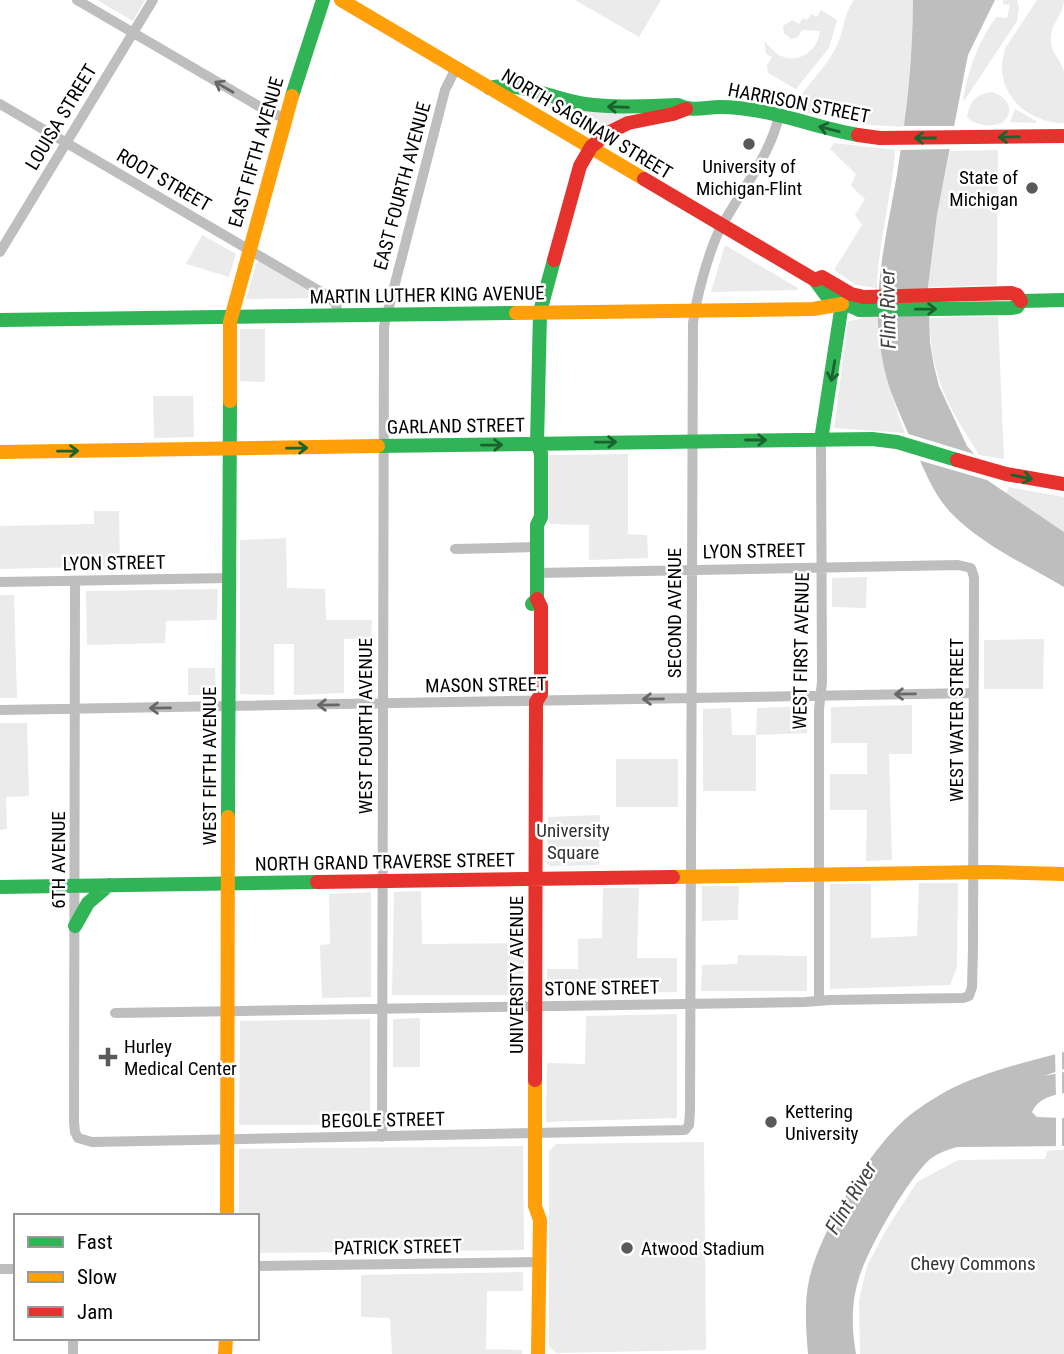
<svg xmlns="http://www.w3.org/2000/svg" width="1064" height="1354" font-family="'Roboto Condensed',sans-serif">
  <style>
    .green { fill: #ebebeb }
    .water { fill: #bebebe }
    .pier { fill: #fff }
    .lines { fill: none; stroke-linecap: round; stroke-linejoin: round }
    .street { stroke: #bebebe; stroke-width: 10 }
    .fast { stroke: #30b455; stroke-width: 14 }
    .slow { stroke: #ff9f0a; stroke-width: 14 }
    .jam { stroke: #e5322d; stroke-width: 14 }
    .oneway { stroke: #686868 }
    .oneway2 { stroke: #1a632f }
    .poi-dot { fill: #595959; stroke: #fff; stroke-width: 2.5 }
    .labels { text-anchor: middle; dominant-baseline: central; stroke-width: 5; stroke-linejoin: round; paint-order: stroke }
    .street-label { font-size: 19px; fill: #000; stroke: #fff }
    .poi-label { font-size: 19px; fill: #000; stroke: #fff; text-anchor: start }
    .park-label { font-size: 19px; fill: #323232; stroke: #fff }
    .water-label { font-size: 21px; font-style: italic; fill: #434343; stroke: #fff }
  </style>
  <rect width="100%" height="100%" fill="#fff"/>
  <path class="green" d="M97 0H145L133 21Z
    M575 0H661L639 37Z
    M854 0H913V34L904 127 858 124 793 110C803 87 822 73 834 51 844 35 842 17 854 0Z
    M1003 0H1017L1019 8 1017 21 964 101 963 100C968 70 978 42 996 17L1007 18 1010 5 1003 4Z
    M1037 0H1064C1064 14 1052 22 1051 36 1049 51 1061 60 1064 72 1064 87 1064 107 1064 123 1024 123 990 88 1006 47Z
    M821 10 837 20 829 48 796 89 768 73 767 65 772 57 766 54 764 40C768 45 774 53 781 56 800 64 818 50 820 31L802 30 798 37 791 39 784 33 783 26 792 20 799 24 803 18 807 20 811 14 817 17Z
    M991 92C1004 94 1017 109 1004 121 995 129 973 125 967 117 970 101 975 95 991 92Z
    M536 100 626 113 628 115 593 135Z
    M1015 109 1036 121V123L1010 122Z
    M834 143 895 150C892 198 877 245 877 293L876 288 856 285 834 270 862 225 855 215 865 199 851 186 856 174 830 149Z
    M998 150 997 285 928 287 937 215 950 151Z
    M202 235 236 254 229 277 186 264Z
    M725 245 798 288V290L711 292Z
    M259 261 322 298 246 299 256 264Z
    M878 310C881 359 888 387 905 433L834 428 848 321 856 320Z
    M998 316 1004 459 979 455C947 403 932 381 929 318Z
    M240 329H265V382L240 381Z
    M153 396H193L194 437 154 438Z
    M628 454V534L647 535 648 558 589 560V525L549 524V455Z
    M1009 487 1064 497V532L1006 493Z
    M94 511H119L120 566 0 569V526L94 524Z
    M286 538 287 588 325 589 326 620H372L371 638 344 639V693L294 695V644H274V695L240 694V540Z
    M867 577 866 608 832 607V578Z
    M218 589 217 620 166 621 165 643 87 645 86 591Z
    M0 595H14L17 698H0Z
    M1044 639 1043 689H984V640Z
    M188 668H215L216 695H188Z
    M912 705V754H889L892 860 866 861 867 810H830V774H867V743H831V707Z
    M808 706 807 733 756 735V791H703V709L731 708 732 735H756L757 708Z
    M0 723H27L29 796 6 797 7 829 0 830Z
    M616 759H678V807H616Z
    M600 815 599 865 550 866 547 863 548 817Z
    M919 883H958L957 967 950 985 830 989V884H871V938L917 936Z
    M702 886H739L738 920 702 921Z
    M603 888H639L637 958H677V992L547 994V969H578V939L602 938Z
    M421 891 422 944 524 943V995H392L394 892Z
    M371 892V997L322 998 320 945 330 944 329 894Z
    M738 955 807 956V991H701L702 965 737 964Z
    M677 1014V1118L546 1122 547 1063 585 1064 586 1016Z
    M420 1018V1067H393V1019Z
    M370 1019V1125H239L240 1021Z
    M704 1142 706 1350 556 1353 549 1346V1151L556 1144Z
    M523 1146 524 1250 257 1253V1216H239V1149Z
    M1064 1149V1354H860L859 1300 867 1266 886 1230 917 1182 958 1160 1045 1159 1047 1151Z
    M523 1272V1291H487L486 1349 522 1350V1354H392L390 1318 361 1317V1275Z"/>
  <path class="water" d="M913 0H995L968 55 964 75 937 215 928 287 930 342 934 366 939 386 967 446 974 454 987 480 1064 532V587C1027 565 984 546 953 515 933 495 923 467 912 442 900 414 887 388 882 357 870 297 887 234 897 174 906 117 913 58 913 0Z
    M1064 1052V1069L1044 1076 1064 1072V1093C1050 1096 1039 1098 1032 1112L1037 1117 1064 1118V1146L958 1147C948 1149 938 1153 929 1160 906 1182 864 1254 857 1285 851 1307 852 1332 856 1354H808C806 1329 804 1304 809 1280 819 1234 866 1156 900 1124 912 1112 928 1102 943 1093 981 1072 1023 1063 1064 1052Z"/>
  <path class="pier" d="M901 126H956L952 149 897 150Z
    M905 433 974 454 987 480 918 460Z
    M1062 1049V1096L1056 1098 1055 1051Z
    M1056 1114 1062 1115V1150H1056Z"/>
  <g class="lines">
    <path class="street" d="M77 0 267 111 285 118
      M0 104 328 296 336 304 338 315
      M0 252 153 0
      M455 549 537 547
      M75 581 74 1122 75 1132 78 1138 92 1142 685 1130 689 1125 690 1111 693 323C696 298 708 255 718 233 738 194 769 159 779 116
      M0 582 229 578
      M0 710 973 693
      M819 1001V709L822 682 821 440
      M115 1013 805 1002 830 1000 963 998 969 996 972 987 973 950 974 577 971 568 958 565 537 573
      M382 1137 384 326 445 90 456 68
      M257 1266 540 1262
      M0 1269H16
      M73 1354V1338"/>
    <path class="fast" d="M489 88C517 80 556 100 585 104 616 108 647 106 678 105 691 112 706 107 720 107 767 107 813 127 858 135
      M292 96 323 0
      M815 280 826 295 859 310 1011 308 1017 307 1021 301 1064 300
      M0 320 516 313
      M821 440 842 304 846 297
      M378 446 872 439 897 442 957 460
      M532 604 537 599V525L541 517V453L537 444 540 312 554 260
      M228 817 230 401
      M0 887 317 882
      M75 926 88 903 109 885"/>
    <path class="slow" d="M341 0 644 179
      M516 313 813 309 842 304
      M230 401V322L292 96
      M0 452 378 446
      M673 877 988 872 1064 874
      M535 1080V1206L540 1220 538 1354
      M227 1216 228 817
      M225 1354 226 1338"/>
    <path class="jam" d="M858 135 880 138 1064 136
      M644 179 815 280 822 277 851 294 864 297 1011 293 1017 295 1021 301
      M554 260 580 166 591 147 608 133 628 123 673 114 686 109
      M957 460 1006 474 1064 484
      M317 882 673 877
      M535 1080 536 702 541 694V607L537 599"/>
  </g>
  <defs><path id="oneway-shaft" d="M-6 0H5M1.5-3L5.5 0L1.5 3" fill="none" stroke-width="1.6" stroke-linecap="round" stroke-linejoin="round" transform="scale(1.75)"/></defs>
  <g class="oneway">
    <use href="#oneway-shaft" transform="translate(224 87) rotate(-150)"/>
    <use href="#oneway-shaft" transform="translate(905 694) rotate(179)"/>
    <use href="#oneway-shaft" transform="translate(653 699) rotate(179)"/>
    <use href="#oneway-shaft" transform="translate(328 705) rotate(179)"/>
    <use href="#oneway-shaft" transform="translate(160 708) rotate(179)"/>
  </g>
  <g class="oneway2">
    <use href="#oneway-shaft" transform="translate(618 107) rotate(-178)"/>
    <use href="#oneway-shaft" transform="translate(829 129) rotate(-166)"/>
    <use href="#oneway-shaft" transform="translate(1009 137) rotate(179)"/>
    <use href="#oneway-shaft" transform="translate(925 138) rotate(180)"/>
    <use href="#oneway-shaft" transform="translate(926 309) rotate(-1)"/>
    <use href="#oneway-shaft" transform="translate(833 371) rotate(100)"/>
    <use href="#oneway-shaft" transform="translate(756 440)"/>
    <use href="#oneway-shaft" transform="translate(606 442) rotate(-1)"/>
    <use href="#oneway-shaft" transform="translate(492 445) rotate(-1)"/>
    <use href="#oneway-shaft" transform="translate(297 448) rotate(-1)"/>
    <use href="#oneway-shaft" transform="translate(68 451) rotate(-1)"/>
    <use href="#oneway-shaft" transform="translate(1022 477) rotate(12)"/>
  </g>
  <g class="poi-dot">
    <circle cx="749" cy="144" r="7"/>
    <circle cx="1032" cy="188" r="7"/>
    <path d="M104.5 1046.5h7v7h7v7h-7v7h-7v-7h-7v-7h7z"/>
    <circle cx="771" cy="1122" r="7"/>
    <circle cx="627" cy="1248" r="7"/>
  </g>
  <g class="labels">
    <g class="street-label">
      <text transform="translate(799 103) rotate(11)">HARRISON STREET</text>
      <text transform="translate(61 117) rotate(-59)">LOUISA STREET</text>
      <text transform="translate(587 124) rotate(31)">NORTH SAGINAW STREET</text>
      <text transform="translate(256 152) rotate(-74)">EAST FIFTH AVENUE</text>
      <text transform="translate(164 180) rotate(30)">ROOT STREET</text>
      <text transform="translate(402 186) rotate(-75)">EAST FOURTH AVENUE</text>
      <text transform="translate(427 295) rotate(-1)">MARTIN LUTHER KING AVENUE</text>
      <text transform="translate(456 426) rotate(-1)">GARLAND STREET</text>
      <text transform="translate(754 551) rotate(-1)">LYON STREET</text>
      <text transform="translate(114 563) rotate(-1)">LYON STREET</text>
      <text transform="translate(674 613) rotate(-90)">SECOND AVENUE</text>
      <text transform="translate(801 651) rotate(-89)">WEST FIRST AVENUE</text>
      <text transform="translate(486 685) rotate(-1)">MASON STREET</text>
      <text transform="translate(956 720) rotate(-90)">WEST WATER STREET</text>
      <text transform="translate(365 726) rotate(-90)">WEST FOURTH AVENUE</text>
      <text transform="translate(209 766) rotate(-90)">WEST FIFTH AVENUE</text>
      <text transform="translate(58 860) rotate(-90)">6TH AVENUE</text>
      <text transform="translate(385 862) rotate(-1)">NORTH GRAND TRAVERSE STREET</text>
      <text transform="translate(516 975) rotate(-90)">UNIVERSITY AVENUE</text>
      <text transform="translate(602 988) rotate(-1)">STONE STREET</text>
      <text transform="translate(383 1120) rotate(-1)">BEGOLE STREET</text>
      <text transform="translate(398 1247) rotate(-1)">PATRICK STREET</text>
    </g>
    <g class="poi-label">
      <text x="749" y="166" text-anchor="middle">University of<tspan x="749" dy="22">Michigan-Flint</tspan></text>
      <text x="1018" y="177" text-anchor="end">State of<tspan x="1018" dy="22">Michigan</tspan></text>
      <text x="124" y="1046">Hurley<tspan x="124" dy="22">Medical Center</tspan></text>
      <text x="785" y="1111">Kettering<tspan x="785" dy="22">University</tspan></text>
      <text x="641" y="1248">Atwood Stadium</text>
    </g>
    <g class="park-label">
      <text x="573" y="830">University<tspan x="573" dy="22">Square</tspan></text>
      <text x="973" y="1263">Chevy Commons</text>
    </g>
    <g class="water-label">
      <text transform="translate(888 309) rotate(-91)">Flint River</text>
      <text transform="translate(851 1198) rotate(-59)">Flint River</text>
    </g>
  </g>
  <rect x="14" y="1214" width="245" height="126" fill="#ffffff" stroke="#999999" stroke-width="2"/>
  <rect x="28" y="1237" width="35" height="10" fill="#30b455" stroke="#999999" stroke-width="2"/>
  <text x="77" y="1249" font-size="21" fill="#000000">Fast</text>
  <rect x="28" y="1272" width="35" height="10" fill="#ff9f0a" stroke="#999999" stroke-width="2"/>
  <text x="77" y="1284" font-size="21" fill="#000000">Slow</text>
  <rect x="28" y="1307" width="35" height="10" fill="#e5322d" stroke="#999999" stroke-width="2"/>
  <text x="77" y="1319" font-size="21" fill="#000000">Jam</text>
</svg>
